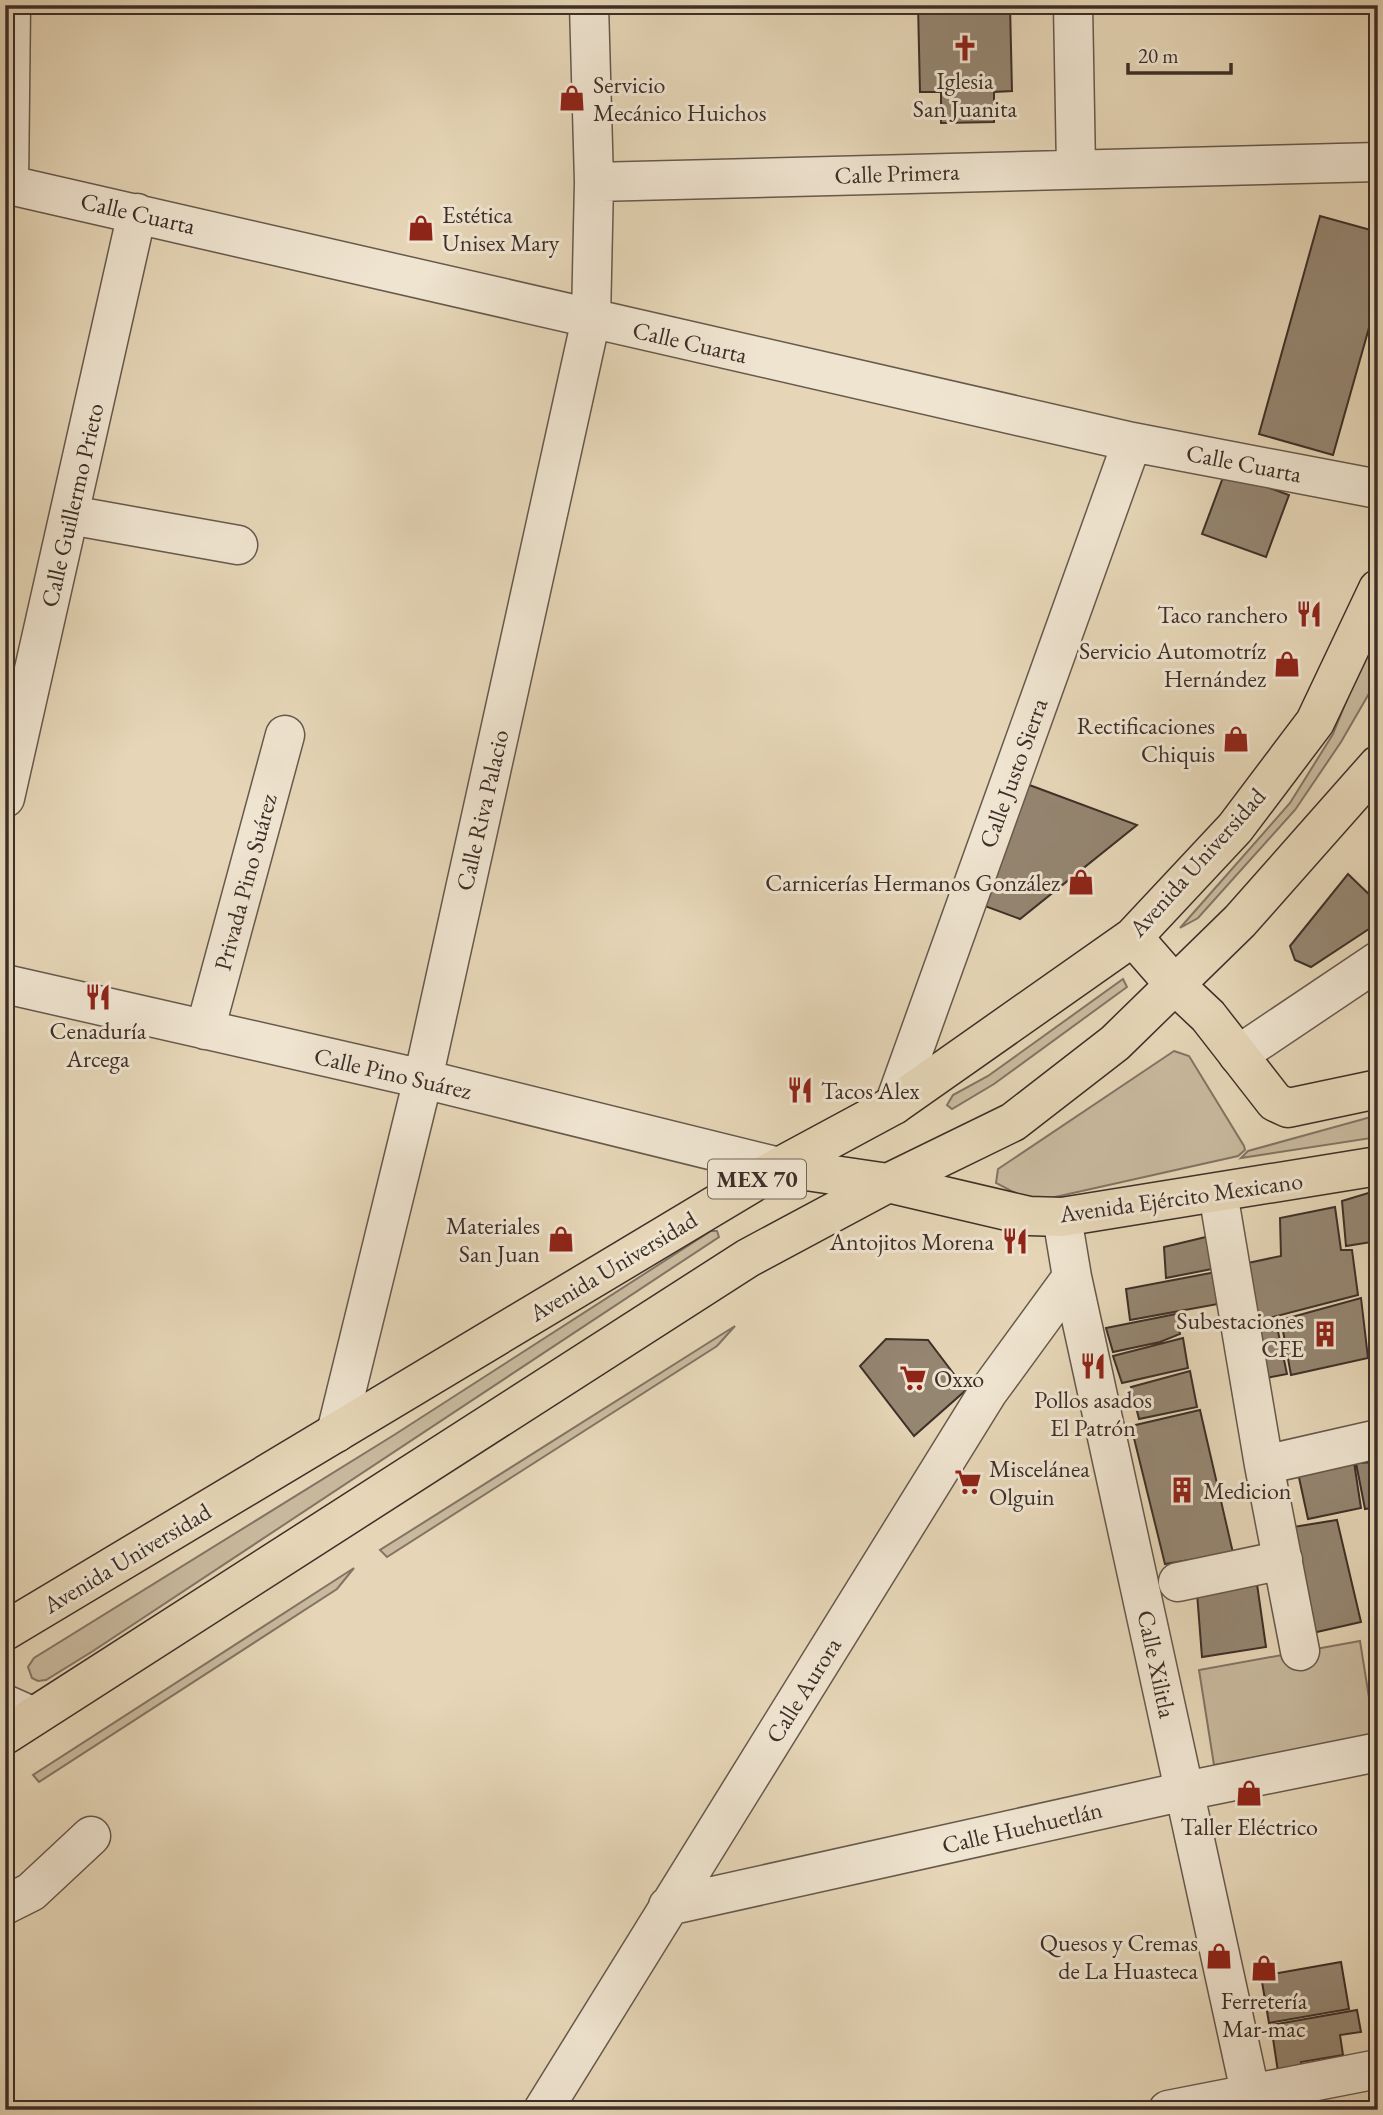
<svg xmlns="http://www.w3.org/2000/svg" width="1383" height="2115" font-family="'EB Garamond',serif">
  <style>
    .green { fill: #c9ba9f; stroke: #837464; stroke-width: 2 }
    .building { fill: #958672; stroke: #3d2f28; stroke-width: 2 }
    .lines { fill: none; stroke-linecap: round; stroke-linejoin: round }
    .minor-casing { stroke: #67594c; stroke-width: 41 }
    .major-casing { stroke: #3d2f28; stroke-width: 41 }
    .minor { stroke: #efe4d0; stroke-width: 38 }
    .major { stroke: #e6d6b7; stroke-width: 38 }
    .labels { text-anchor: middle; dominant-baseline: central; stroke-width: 6; stroke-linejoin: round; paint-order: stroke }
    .shield { fill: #efe4d0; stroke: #72655a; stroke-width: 2 }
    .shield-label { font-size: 23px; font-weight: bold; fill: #3d2f28 }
    .poi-label { font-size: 24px; fill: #3d2f28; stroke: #efe4d0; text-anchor: end }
    .street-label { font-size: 24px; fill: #3d2f28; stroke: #efe4d0 }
  </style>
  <rect width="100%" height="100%" fill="#e6d6b7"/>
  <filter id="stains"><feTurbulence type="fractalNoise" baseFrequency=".00286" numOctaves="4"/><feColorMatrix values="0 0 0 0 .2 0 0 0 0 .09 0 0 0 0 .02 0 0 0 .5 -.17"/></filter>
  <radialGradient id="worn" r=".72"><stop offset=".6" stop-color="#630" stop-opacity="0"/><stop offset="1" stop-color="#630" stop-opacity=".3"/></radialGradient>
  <path class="green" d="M1378 623V678L1341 742 1295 810 1198 918 1180 928 1290 803 1333 734Z
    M1123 979 1127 987 994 1084 952 1109 947 1105 953 1095 988 1076Z
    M1174 1051 1189 1056 1244 1146 1245 1150 1238 1156 1033 1202 996 1183 998 1169Z
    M1378 1115V1137L1241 1158 1248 1151Z
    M711 1231H717L719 1237 93 1651 46 1680 38 1681 32 1678 28 1667 34 1658 394 1435Z
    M735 1326 717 1346 387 1557 380 1550Z
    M354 1568 337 1589 39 1782 33 1775Z
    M1360 1641 1375 1735 1214 1765 1199 1670Z"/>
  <path class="building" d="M918 5H1010L1012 91 994 92V122L941 123V92H920Z
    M1320 216 1378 232V296L1333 455 1259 434Z
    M1225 472 1289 495 1266 557 1202 534Z
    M1024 783 1137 825 1020 919 982 905Z
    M1348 874 1378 903V923L1311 967 1295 960 1290 946Z
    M1378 1190V1241L1346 1246 1342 1201Z
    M1335 1207 1341 1250H1352L1358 1295 1250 1323 1243 1264 1281 1256 1280 1218Z
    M1210 1236 1217 1268 1166 1278 1164 1247Z
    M1216 1272 1218 1304 1130 1320 1126 1289Z
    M1361 1298 1368 1358 1291 1375 1281 1320Z
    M1176 1314 1180 1334 1160 1342 1113 1352 1106 1328Z
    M1276 1322 1287 1374 1266 1378 1259 1325Z
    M1183 1338 1188 1368 1122 1383 1113 1356Z
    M886 1339 928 1340 966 1390 914 1436 860 1366Z
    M1190 1371 1197 1407 1139 1419 1131 1387Z
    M1200 1410 1233 1553 1165 1564 1131 1426Z
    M1354 1462 1361 1508 1308 1519 1298 1473Z
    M1378 1462V1507L1365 1509 1356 1463Z
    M1337 1520 1361 1622 1308 1634 1287 1528Z
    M1257 1584 1266 1647 1202 1657 1197 1593Z
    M1341 1962 1349 2009 1269 2023 1261 1976Z
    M1357 2010 1361 2032 1340 2035 1343 2055 1301 2062 1302 2068 1278 2072 1271 2025Z"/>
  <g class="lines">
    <g class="minor-casing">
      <path id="minor" d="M1073 5 1076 168
        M594 182 1378 162
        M5 184 1132 442 1378 489
        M9 185 11 5
        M70 515 238 545
        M5 798 137 213
        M5 984 423 1079 779 1167
        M205 1030 285 735
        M1238 1055 1378 961
        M894 1105 1132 442
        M1218 1193 1264 1465
        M1062 1217 1072 1277 1254 2110
        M336 1433 423 1079 591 319 594 182 589 5
        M1178 1582 1283 1560
        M1300 1651 1264 1465 1378 1439
        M5 1704 32 1716
        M5 1905 31 1892 91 1836
        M668 1906 1185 1791 1378 1752
        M543 2110 988 1392 1072 1277
        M1168 2110 1378 2069"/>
    </g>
    <g class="major-casing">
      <path id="major" d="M1133 937 1174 984 1208 1016 1275 1102 1288 1108 1378 1089
        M779 1167 888 1183 1029 1216 1062 1217 1378 1166
        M5 1631 779 1167 894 1105 1133 937 1235 828 1315 722 1378 589
        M5 1735 748 1258 888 1183 1013 1122 1115 1043 1240 921 1378 765"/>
    </g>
    <use href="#minor" class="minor"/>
    <use href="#major" class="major"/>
  </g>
  <defs>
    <g id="church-bare" transform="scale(2.1)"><path d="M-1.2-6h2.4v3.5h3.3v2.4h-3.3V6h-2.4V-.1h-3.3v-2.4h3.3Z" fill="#8f2418" stroke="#efe4d0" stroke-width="2.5" paint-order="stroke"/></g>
    <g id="shop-bare" transform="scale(2.1)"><path d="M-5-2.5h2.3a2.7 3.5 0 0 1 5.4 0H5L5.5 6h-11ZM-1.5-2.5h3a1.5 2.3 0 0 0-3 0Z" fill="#8f2418" stroke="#efe4d0" stroke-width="2.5" paint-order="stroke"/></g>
    <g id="restaurant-bare" transform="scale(2.1)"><path d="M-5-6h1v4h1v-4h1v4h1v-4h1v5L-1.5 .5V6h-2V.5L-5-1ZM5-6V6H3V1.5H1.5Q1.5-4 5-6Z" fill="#8f2418" stroke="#efe4d0" stroke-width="2.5" paint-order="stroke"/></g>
    <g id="building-bare" transform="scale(2.1)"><path d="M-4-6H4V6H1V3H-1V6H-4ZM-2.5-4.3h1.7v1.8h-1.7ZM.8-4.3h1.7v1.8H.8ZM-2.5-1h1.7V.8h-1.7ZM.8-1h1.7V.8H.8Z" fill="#8f2418" stroke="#efe4d0" stroke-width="2.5" paint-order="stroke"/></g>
    <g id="supermarket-bare" transform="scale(2.1)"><path d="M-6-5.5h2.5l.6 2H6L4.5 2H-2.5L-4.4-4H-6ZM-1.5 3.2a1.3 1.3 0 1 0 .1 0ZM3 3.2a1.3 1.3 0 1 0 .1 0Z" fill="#8f2418" stroke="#efe4d0" stroke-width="2.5" paint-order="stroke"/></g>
  </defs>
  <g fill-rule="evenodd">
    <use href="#church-bare" x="965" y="48"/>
    <use href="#shop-bare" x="572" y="98"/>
    <use href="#shop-bare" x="421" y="228"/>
    <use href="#restaurant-bare" x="1309" y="614"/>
    <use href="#shop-bare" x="1287" y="664"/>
    <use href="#shop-bare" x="1236" y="739"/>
    <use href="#shop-bare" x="1081" y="882"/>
    <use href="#restaurant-bare" x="98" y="997"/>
    <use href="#restaurant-bare" x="800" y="1090"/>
    <use href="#shop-bare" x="561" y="1239"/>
    <use href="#restaurant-bare" x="1015" y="1241"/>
    <use href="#building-bare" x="1325" y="1334"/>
    <use href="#restaurant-bare" x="1093" y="1366"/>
    <use href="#supermarket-bare" x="913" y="1378"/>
    <use href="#supermarket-bare" x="968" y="1482"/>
    <use href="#building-bare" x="1182" y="1490"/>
    <use href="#shop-bare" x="1249" y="1793"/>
    <use href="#shop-bare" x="1219" y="1956"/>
    <use href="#shop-bare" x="1264" y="1968"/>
  </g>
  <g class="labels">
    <rect class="shield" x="708" y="1159.5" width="98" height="39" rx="5"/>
    <g class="shield-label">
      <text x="757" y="1179">MEX 70</text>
    </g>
    <g class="poi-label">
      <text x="965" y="80" text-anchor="middle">Iglesia<tspan x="965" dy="28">San Juanita</tspan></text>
      <text x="593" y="84" text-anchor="start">Servicio<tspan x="593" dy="28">Mecánico Huichos</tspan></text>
      <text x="442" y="214" text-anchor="start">Estética<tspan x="442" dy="28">Unisex Mary</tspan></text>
      <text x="1288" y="614">Taco ranchero</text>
      <text x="1266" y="650">Servicio Automotríz<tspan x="1266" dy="28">Hernández</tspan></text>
      <text x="1215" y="725">Rectificaciones<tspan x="1215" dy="28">Chiquis</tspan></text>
      <text x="1060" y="882">Carnicerías Hermanos González</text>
      <text x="98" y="1030" text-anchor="middle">Cenaduría<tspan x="98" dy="28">Arcega</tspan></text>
      <text x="821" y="1090" text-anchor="start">Tacos Alex</text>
      <text x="540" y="1225">Materiales<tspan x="540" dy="28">San Juan</tspan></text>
      <text x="994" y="1241">Antojitos Morena</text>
      <text x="1304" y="1320">Subestaciones<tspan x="1304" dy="28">CFE</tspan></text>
      <text x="934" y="1378" text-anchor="start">Oxxo</text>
      <text x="1093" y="1399" text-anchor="middle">Pollos asados<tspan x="1093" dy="28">El Patrón</tspan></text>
      <text x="989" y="1468" text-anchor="start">Miscelánea<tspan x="989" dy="28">Olguin</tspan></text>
      <text x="1203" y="1490" text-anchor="start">Medicion</text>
      <text x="1249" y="1826" text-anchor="middle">Taller Eléctrico</text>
      <text x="1198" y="1942">Quesos y Cremas<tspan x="1198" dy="28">de La Huasteca</tspan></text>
      <text x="1264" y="2000" text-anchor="middle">Ferretería<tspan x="1264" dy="28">Mar-mac</tspan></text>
    </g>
    <g class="street-label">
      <text transform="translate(897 173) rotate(-2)">Calle Primera</text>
      <text transform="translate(138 213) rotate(13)">Calle Cuarta</text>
      <text transform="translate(690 342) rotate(13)">Calle Cuarta</text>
      <text transform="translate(1244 463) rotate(11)">Calle Cuarta</text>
      <text transform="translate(72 505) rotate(-77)">Calle Guillermo Prieto</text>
      <text transform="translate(1013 773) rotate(-70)">Calle Justo Sierra</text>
      <text transform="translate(482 810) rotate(-77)">Calle Riva Palacio</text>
      <text transform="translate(1197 862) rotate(-48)">Avenida Universidad</text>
      <text transform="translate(245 882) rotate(-75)">Privada Pino Suárez</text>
      <text transform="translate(393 1073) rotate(13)">Calle Pino Suárez</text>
      <text transform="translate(1181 1197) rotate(-8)">Avenida Ejército Mexicano</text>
      <text transform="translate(613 1266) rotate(-31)">Avenida Universidad</text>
      <text transform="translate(127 1558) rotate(-31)">Avenida Universidad</text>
      <text transform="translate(1157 1664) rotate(78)">Calle Xilitla</text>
      <text transform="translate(803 1690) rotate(-58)">Calle Aurora</text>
      <text transform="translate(1022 1827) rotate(-13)">Calle Huehuetlán</text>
    </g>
  </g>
  <rect width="1383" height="2115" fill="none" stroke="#e6d6b7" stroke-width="28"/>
  <rect x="7" y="7" width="1369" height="2101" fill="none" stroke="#3d2f28" stroke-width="3.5"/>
  <rect x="14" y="14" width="1355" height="2087" fill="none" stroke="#3d2f28" stroke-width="2"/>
  <path d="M1128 63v10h103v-10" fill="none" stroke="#3d2f28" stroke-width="3.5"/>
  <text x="1138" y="63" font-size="21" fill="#3d2f28" stroke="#efe4d0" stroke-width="5" paint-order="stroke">20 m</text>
  <rect width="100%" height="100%" filter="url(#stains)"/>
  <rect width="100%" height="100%" fill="url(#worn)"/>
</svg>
